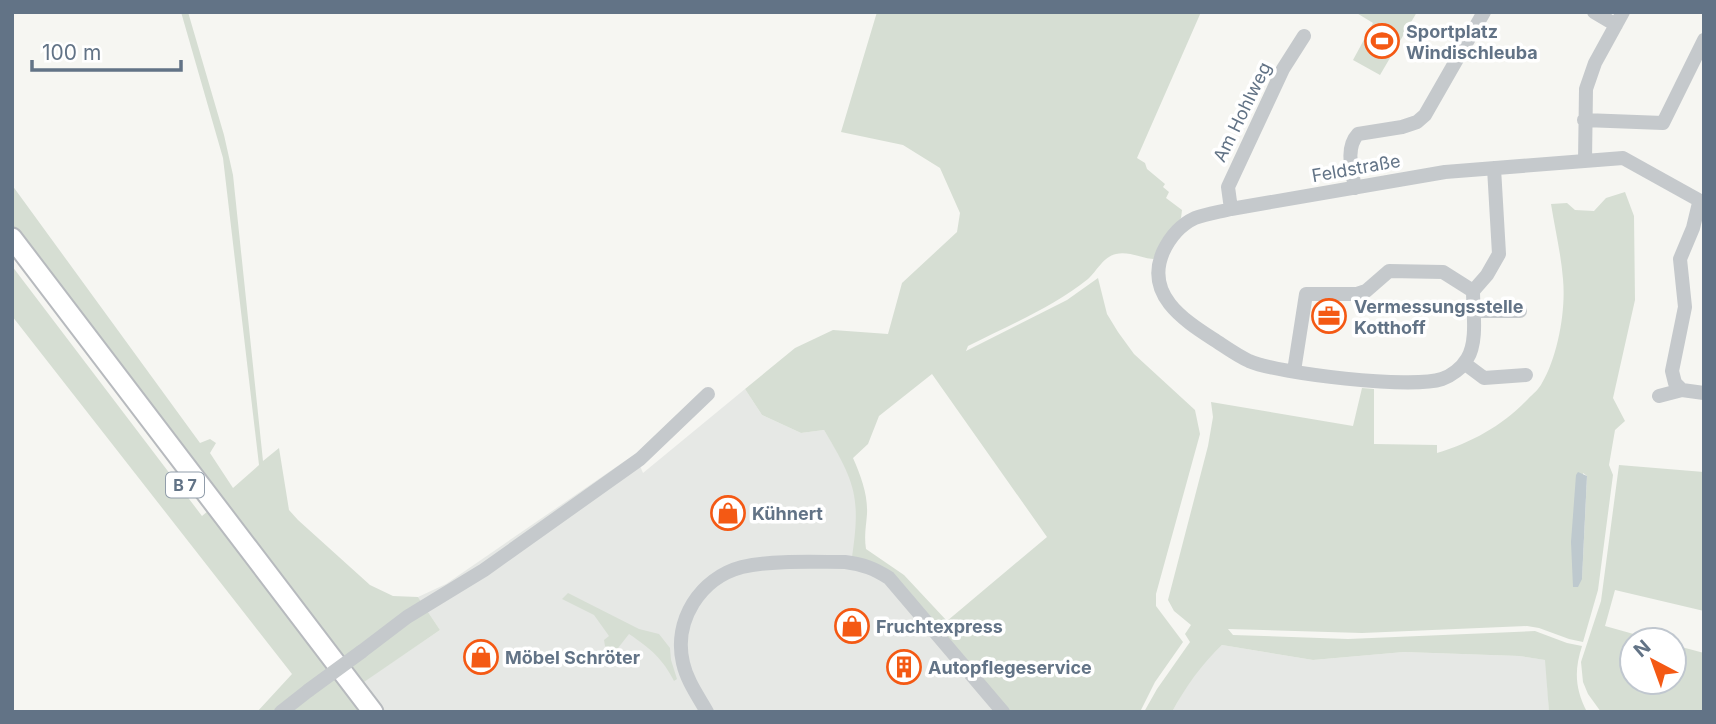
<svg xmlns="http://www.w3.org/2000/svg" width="1716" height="724" font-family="Inter,sans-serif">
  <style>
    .built { fill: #e6e8e5 }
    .green { fill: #d6ded3; fill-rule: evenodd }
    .water { fill: #bec9ce }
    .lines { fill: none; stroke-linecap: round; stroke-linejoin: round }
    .highway-casing { stroke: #b7babe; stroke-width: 23 }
    .minor { stroke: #c5c9cc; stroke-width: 14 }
    .highway { stroke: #fff; stroke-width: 19 }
    .minor-bridge { stroke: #c5c9cc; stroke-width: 14 }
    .labels { text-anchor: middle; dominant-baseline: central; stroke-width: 7; stroke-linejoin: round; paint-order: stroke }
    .shield { fill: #fff; stroke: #919daa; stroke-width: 2 }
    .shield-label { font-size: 16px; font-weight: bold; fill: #627386 }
    .poi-label { font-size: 18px; font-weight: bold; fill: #627386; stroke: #fff; text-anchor: start }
    .street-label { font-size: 18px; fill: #627386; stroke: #fff }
  </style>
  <rect width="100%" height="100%" fill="#f6f6f2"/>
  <path class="built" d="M745 389 762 415 801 433 824 430 846 466 851 480 857 501V524L861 559 965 658 1010 712H386L363 682 440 630 418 597 446 584 635 454 643 473Z
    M1222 645 1313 660 1404 652 1519 656 1546 660 1549 712H1172L1185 688 1205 661Z"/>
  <path class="green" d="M181 12H188L224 135 233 175 263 461 279 448 289 510 298 520 370 585 393 596 418 597 440 630 364 682 386 712H257L292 674 12 316V266L202 516 220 501 12 226V185L200 443 210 439 216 443 210 453 233 488 259 465 223 158Z
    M877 12H1201L1137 158 1145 163 1147 169 1165 184 1163 187 1169 192 1166 198 1182 210 1181 218 1157 258 1153 259C1141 258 1128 251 1116 254 1103 257 1097 271 1088 279 1053 307 1008 326 968 346L966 351 1067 300 1098 278 1107 314 1118 332 1134 354 1195 410 1200 434 1156 594V606L1183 642 1155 682 1140 712H1010L898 579 852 557C861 496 855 482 824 430L801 433 762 415 745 389 795 348 833 330 888 334 902 283 957 232 960 213 940 168 903 145 841 132ZM932 374 1047 537 947 621 904 575 866 549C864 536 866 527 867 514 868 495 861 476 853 458L868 444 879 416Z
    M1355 12H1417L1380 75 1353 60 1373 23Z
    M1625 192 1634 216 1635 300 1613 398 1625 421 1615 430 1609 465 1613 475 1598 590 1583 642 1569 639 1539 628 1527 626 1362 633 1228 629 1233 635 1348 639 1535 631 1567 643 1582 646C1574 671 1575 688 1587 712H1549L1545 660 1519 656 1404 652 1313 660 1222 645C1201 665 1186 686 1172 712H1144L1157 689 1190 642 1185 634 1191 625 1174 611 1168 600 1208 446 1213 417 1211 402 1353 426 1362 388 1374 389V444L1437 445V453C1473 442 1502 426 1528 399 1533 394 1539 389 1542 383 1558 356 1566 310 1563 279 1561 254 1555 229 1551 204L1567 203 1575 210 1594 211 1606 198ZM1583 473 1587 476 1582 579Z
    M1619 465 1704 472V611L1615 590 1605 626 1655 640H1632V682H1674V645L1704 653V712H1601L1588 694 1583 682 1581 662 1601 601Z
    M568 593 639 629 659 634 670 648 671 660 677 679 674 681C663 659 650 648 629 634L615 652 605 646 604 640 609 636 594 615 562 599Z"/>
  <path class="water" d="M1578 472 1587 476 1582 579 1578 587H1573L1571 542 1576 475Z"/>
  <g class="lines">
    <g class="highway-casing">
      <path id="highway" d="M12 238 373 712"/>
    </g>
    <path class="minor" d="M1594 12 1616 25
      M1584 120 1663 123 1704 40
      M1585 161 1586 89 1595 63 1623 12
      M1494 168 1499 254 1487 275 1473 291C1473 311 1478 342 1467 359 1462 368 1451 376 1442 379 1412 389 1279 374 1249 361 1236 355 1224 346 1213 339 1182 319 1145 294 1163 252 1170 237 1180 225 1195 218 1206 214 1219 212 1231 209L1445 172 1623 158 1704 203
      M1355 188C1352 170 1345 148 1358 134L1402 127 1417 122 1425 115 1484 12
      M1231 209 1228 187 1283 69 1304 36
      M1473 311H1520
      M1464 363 1484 378 1526 375
      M1294 371 1306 294H1357L1366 291 1389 271 1443 272 1473 291
      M1682 390 1675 383 1672 371 1685 307 1680 259 1693 228 1699 203
      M1659 396 1682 390 1704 393
      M361 652 407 617 484 570 640 459 708 394
      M281 712 309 690
      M707 712C698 696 687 681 683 663 673 621 700 578 742 567 772 560 814 562 845 562 863 564 875 569 889 578L1003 712"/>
    <use href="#highway" class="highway"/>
    <path class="minor-bridge" d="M309 690 361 652"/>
  </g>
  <defs>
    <g id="stadium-ring" transform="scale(1.75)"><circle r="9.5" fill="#fff" stroke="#f45914" stroke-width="1.5"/><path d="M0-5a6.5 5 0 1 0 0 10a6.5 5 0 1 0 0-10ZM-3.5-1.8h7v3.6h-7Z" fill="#f45914"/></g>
    <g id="office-ring" transform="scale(1.75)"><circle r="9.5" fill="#fff" stroke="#f45914" stroke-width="1.5"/><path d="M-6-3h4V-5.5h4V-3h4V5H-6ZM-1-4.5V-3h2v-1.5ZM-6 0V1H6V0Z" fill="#f45914"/></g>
    <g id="shop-ring" transform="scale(1.75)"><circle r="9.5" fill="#fff" stroke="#f45914" stroke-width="1.5"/><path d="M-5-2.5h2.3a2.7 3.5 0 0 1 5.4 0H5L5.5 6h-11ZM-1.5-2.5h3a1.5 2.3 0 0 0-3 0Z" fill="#f45914"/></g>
    <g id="building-ring" transform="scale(1.75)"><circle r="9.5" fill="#fff" stroke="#f45914" stroke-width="1.5"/><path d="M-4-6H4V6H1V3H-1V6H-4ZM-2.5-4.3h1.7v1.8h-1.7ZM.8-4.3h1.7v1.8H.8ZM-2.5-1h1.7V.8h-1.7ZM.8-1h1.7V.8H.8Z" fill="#f45914"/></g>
  </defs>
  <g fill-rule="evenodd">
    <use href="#stadium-ring" x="1382" y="41"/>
    <use href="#office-ring" x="1329" y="316"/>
    <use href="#shop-ring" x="728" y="513"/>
    <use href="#shop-ring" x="852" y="626"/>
    <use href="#shop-ring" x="481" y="657"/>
    <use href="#building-ring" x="904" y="667"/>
  </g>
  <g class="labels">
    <rect class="shield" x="166" y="472.5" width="38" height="25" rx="5"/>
    <g class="shield-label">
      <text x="185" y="485">B 7</text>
    </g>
    <g class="poi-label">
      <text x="1406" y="31">Sportplatz<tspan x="1406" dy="21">Windischleuba</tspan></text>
      <text x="1354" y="306">Vermessungsstelle<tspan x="1354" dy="21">Kotthoff</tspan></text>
      <text x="752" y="513">Kühnert</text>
      <text x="876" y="626">Fruchtexpress</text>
      <text x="505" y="657">Möbel Schröter</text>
      <text x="928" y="667">Autopflegeservice</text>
    </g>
    <g class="street-label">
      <text transform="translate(1242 112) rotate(-64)">Am Hohlweg</text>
      <text transform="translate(1356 168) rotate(-10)">Feldstraße</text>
    </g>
  </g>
  <rect width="1716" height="724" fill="none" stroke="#627386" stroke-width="28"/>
  <g transform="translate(1653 661) rotate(319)"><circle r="33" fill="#ffffff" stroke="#c0c7cf" stroke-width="2"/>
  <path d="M0-5L12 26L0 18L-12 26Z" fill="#f45914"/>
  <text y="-10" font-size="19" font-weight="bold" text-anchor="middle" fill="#627386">N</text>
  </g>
  <path d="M32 60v10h149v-10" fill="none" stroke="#627386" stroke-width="3.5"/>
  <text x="42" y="60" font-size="21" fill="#627386" stroke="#ffffff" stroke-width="5" paint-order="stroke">100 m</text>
</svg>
